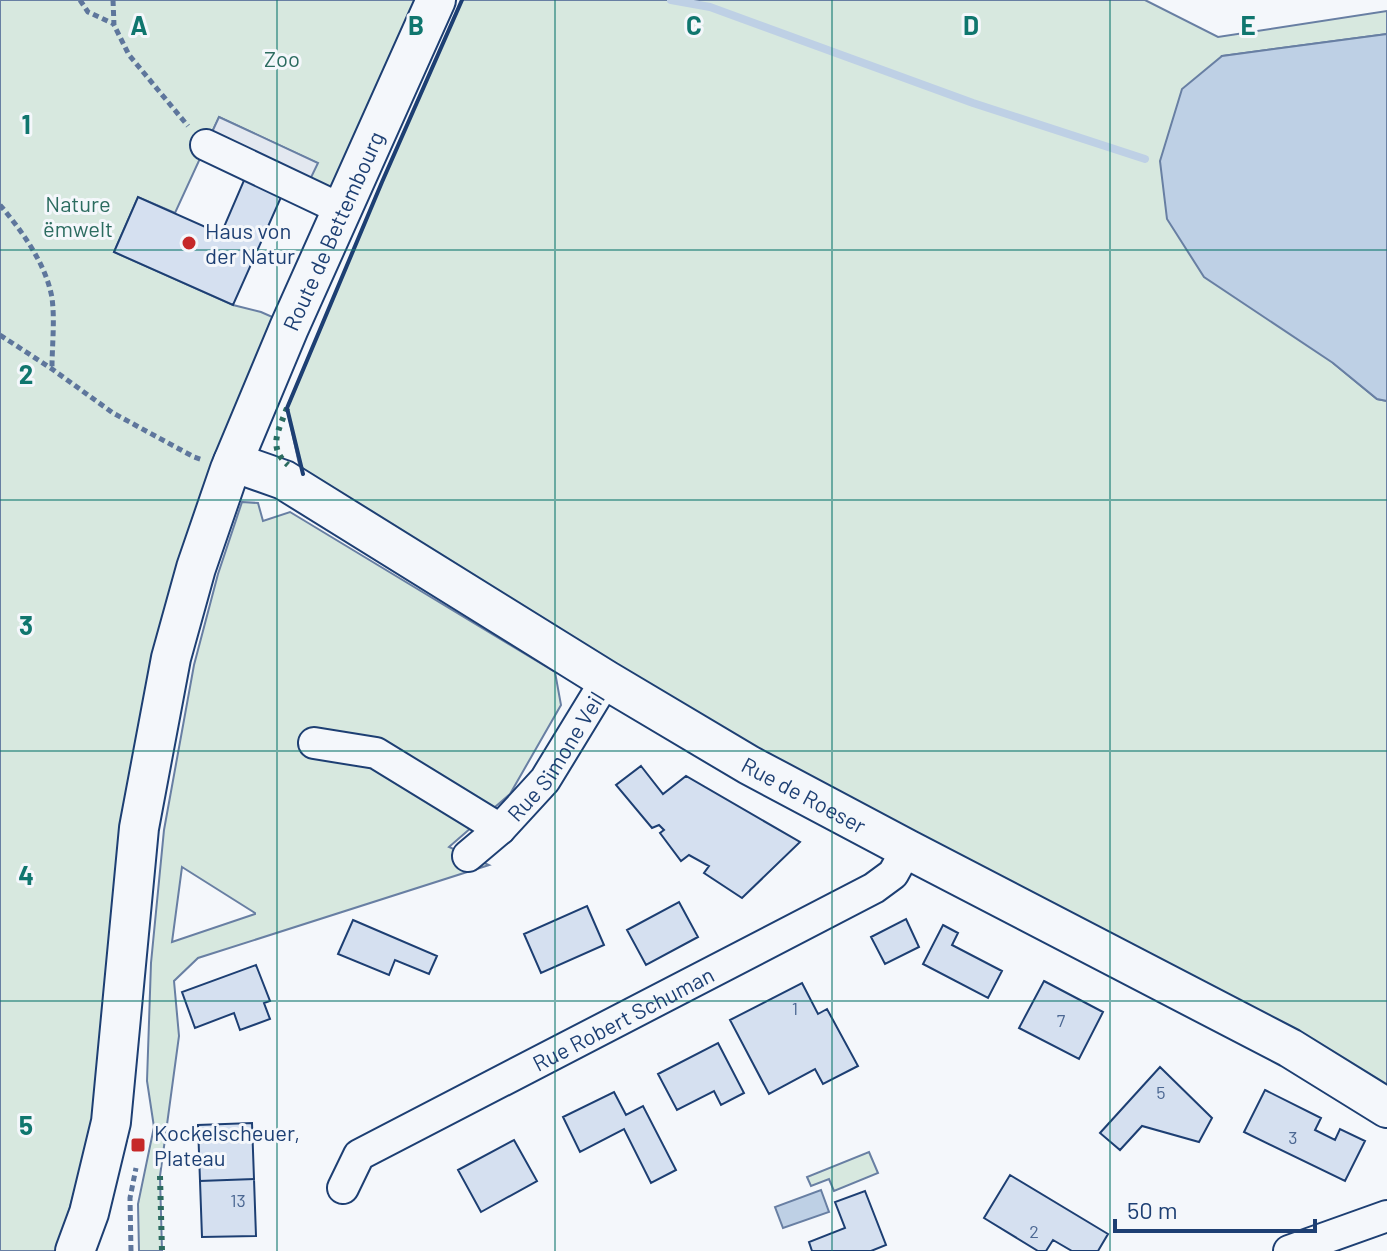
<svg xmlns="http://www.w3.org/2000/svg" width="1387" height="1251" font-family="Barlow,sans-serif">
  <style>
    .green { fill: #d7e8df; stroke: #687fa3; stroke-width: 2; fill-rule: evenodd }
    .parking { fill: #e3e8f0; stroke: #687fa3; stroke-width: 2 }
    .water { fill: #bed0e5; stroke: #687fa3; stroke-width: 2 }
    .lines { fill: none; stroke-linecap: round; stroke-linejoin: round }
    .stream { stroke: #bed0e5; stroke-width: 8 }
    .building { fill: #d5e0f0; stroke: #1d3f73; stroke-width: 2 }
    .minor-casing { stroke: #1d3f73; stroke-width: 34 }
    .major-casing { stroke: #1d3f73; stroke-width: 42 }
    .path { stroke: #5e769c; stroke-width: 5; stroke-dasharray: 6 4; stroke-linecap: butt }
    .minor { stroke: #f4f7fb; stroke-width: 30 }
    .major { stroke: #f4f7fb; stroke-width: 38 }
    .hedge { stroke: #2c6c60; stroke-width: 6; stroke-dasharray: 4 6; stroke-linecap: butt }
    .wall { stroke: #1d3f73; stroke-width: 4 }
    .grid { fill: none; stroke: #0f766e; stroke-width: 2; stroke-opacity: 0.55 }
    .poi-dot { fill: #c62828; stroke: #f4f7fb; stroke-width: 3 }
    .labels { text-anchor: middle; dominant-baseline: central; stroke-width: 6; stroke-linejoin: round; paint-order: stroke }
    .number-label { font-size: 18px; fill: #4b6792 }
    .park-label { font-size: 22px; fill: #2c6c60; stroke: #f4f7fb }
    .poi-label { font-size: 22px; fill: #1d3f73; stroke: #f4f7fb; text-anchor: start }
    .street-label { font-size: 22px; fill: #1d3f73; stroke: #f4f7fb }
    .grid-label { font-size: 26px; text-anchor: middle; font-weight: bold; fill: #0f766e; stroke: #f4f7fb; stroke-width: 6; stroke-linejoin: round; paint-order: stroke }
  </style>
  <rect width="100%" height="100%" fill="#f4f7fb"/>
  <path class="green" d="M0 0H418L329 203 304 192 317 163 219 117 175 213 138 197 114 252 233 305 261 312 277 319 202 496 93 1123 58 1251H0Z
    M462 0H1145L1218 37 1387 11V34L1222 56 1333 363 1377 399 1387 401V1095L758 752 301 473 287 409 382 182Z
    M242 502 258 503 263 521 290 512 555 672 561 705 510 794 449 847 489 865 198 958 174 981 179 1036 160 1176 162 1251H139L138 1204 154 1127 147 1081 151 963 164 830 194 665 218 574ZM182 867 255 913V914L172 942Z
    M869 1152 878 1173 834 1191 829 1179 811 1186 807 1177Z"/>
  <path class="parking" d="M219 117 318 163 304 192 206 145Z"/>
  <path class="water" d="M1387 34V401L1377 399 1333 363 1204 277 1167 219 1160 161 1182 89 1222 56Z
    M821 1190 829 1212 783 1228 775 1207Z"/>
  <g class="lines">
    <path class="stream" d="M671 0 710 7 973 103 1145 159"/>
  </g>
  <path class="building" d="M245 178 282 195 233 305 114 252 138 197 221 234Z
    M641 766 663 794 686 776 800 842 742 898 704 873 709 866 689 855 681 861 660 833 664 830 659 825 652 828 616 785Z
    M679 902 698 937 646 965 627 930Z
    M587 906 604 945 541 973 524 934Z
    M906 919 919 947 885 964 871 937Z
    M353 920 437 956 429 974 395 960 389 975 338 954Z
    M943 925 958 933 952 945 1002 971 988 998 923 964Z
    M256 965 270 1001 264 1003 270 1019 240 1030 234 1013 195 1028 182 992Z
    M1044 981 1103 1012 1079 1059 1019 1028Z
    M802 983 818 1014 827 1009 858 1066 823 1084 815 1069 769 1094 730 1020Z
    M718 1043 744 1093 721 1105 714 1091 677 1110 658 1074Z
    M1160 1067 1212 1118 1199 1142 1142 1126 1120 1150 1100 1133Z
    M1265 1090 1321 1118 1315 1130 1335 1140 1340 1129 1365 1141 1345 1181 1244 1132Z
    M614 1092 626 1115 643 1106 676 1170 651 1183 624 1129 580 1152 563 1117Z
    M252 1123 254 1179 200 1181 198 1125Z
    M514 1140 537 1181 481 1212 458 1170Z
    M1010 1175 1108 1234 1098 1251H1072L1053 1240 1046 1251H1038L984 1218Z
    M254 1179 256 1236 202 1237 200 1181Z
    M865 1191 886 1245 871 1251H812L809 1242 845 1228 835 1202Z"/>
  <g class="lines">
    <g class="minor-casing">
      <g id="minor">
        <path d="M206 145 343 210"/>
        <path d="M314 743 376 753 500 829"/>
        <path id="s1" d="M468 856 500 829 545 780 606 680"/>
        <path id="s2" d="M343 1188 359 1155 874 888 893 874 907 849"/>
        <path d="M1289 1251 1387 1216"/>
      </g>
    </g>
    <g class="major-casing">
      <g id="major">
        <path id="s3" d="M233 462 284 480 606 680 749 765 907 849 1290 1048 1387 1108"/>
        <path id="s4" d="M75 1251 89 1213 111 1122 139 828 171 658 196 568 230 469 289 328 436 0"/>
      </g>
    </g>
    <path class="path" d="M80 0 88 12 114 24
      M113 0 114 25 129 55 188 126
      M0 205C22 231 46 264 52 298 55 321 52 346 52 368
      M0 335 52 369 113 413 194 457 203 460
      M131 1251 130 1198 136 1168"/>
    <use href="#minor" class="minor"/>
    <use href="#major" class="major"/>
    <path class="hedge" d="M287 408C279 430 267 447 288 465
      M160 1176 162 1251"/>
    <path class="wall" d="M303 474 287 408 382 182 462 0"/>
  </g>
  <path class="grid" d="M277 0V1251M555 0V1251M832 0V1251M1110 0V1251M0 250H1387M0 500H1387M0 751H1387M0 1001H1387"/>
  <g class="poi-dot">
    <circle cx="189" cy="243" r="8"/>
    <rect x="130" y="1137" width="16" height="16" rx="4"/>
  </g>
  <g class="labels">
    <g class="number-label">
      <text x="795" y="1008">1</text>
      <text x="1061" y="1020">7</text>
      <text x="1161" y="1092">5</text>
      <text x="1293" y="1137">3</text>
      <text x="238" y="1200">13</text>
      <text x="1034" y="1231">2</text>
    </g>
    <g class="park-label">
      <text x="282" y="58">Zoo</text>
      <text x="78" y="203">Nature<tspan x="78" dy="25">ëmwelt</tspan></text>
    </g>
    <g class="poi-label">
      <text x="205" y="230">Haus von<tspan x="205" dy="25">der Natur</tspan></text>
      <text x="154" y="1132">Kockelscheuer,<tspan x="154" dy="25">Plateau</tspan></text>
    </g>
    <g class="street-label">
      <text stroke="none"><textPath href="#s4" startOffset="1060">Route de Bettembourg</textPath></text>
      <text stroke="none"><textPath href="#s1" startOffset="134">Rue Simone Veil</textPath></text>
      <text stroke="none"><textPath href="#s3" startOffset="662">Rue de Roeser</textPath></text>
      <text stroke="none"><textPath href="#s2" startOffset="334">Rue Robert Schuman</textPath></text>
    </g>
  </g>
  <g class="grid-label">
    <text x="139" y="35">A</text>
    <text x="416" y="35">B</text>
    <text x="694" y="35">C</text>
    <text x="971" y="35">D</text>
    <text x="1248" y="35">E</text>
    <text x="26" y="134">1</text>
    <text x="26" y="384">2</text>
    <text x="26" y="635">3</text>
    <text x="26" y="885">4</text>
    <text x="26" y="1135">5</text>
  </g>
  <path d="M1115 1219v12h200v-12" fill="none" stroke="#1d3f73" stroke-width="4"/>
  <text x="1127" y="1219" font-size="24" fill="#1d3f73" stroke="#f4f7fb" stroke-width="6" paint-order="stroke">50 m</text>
</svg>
